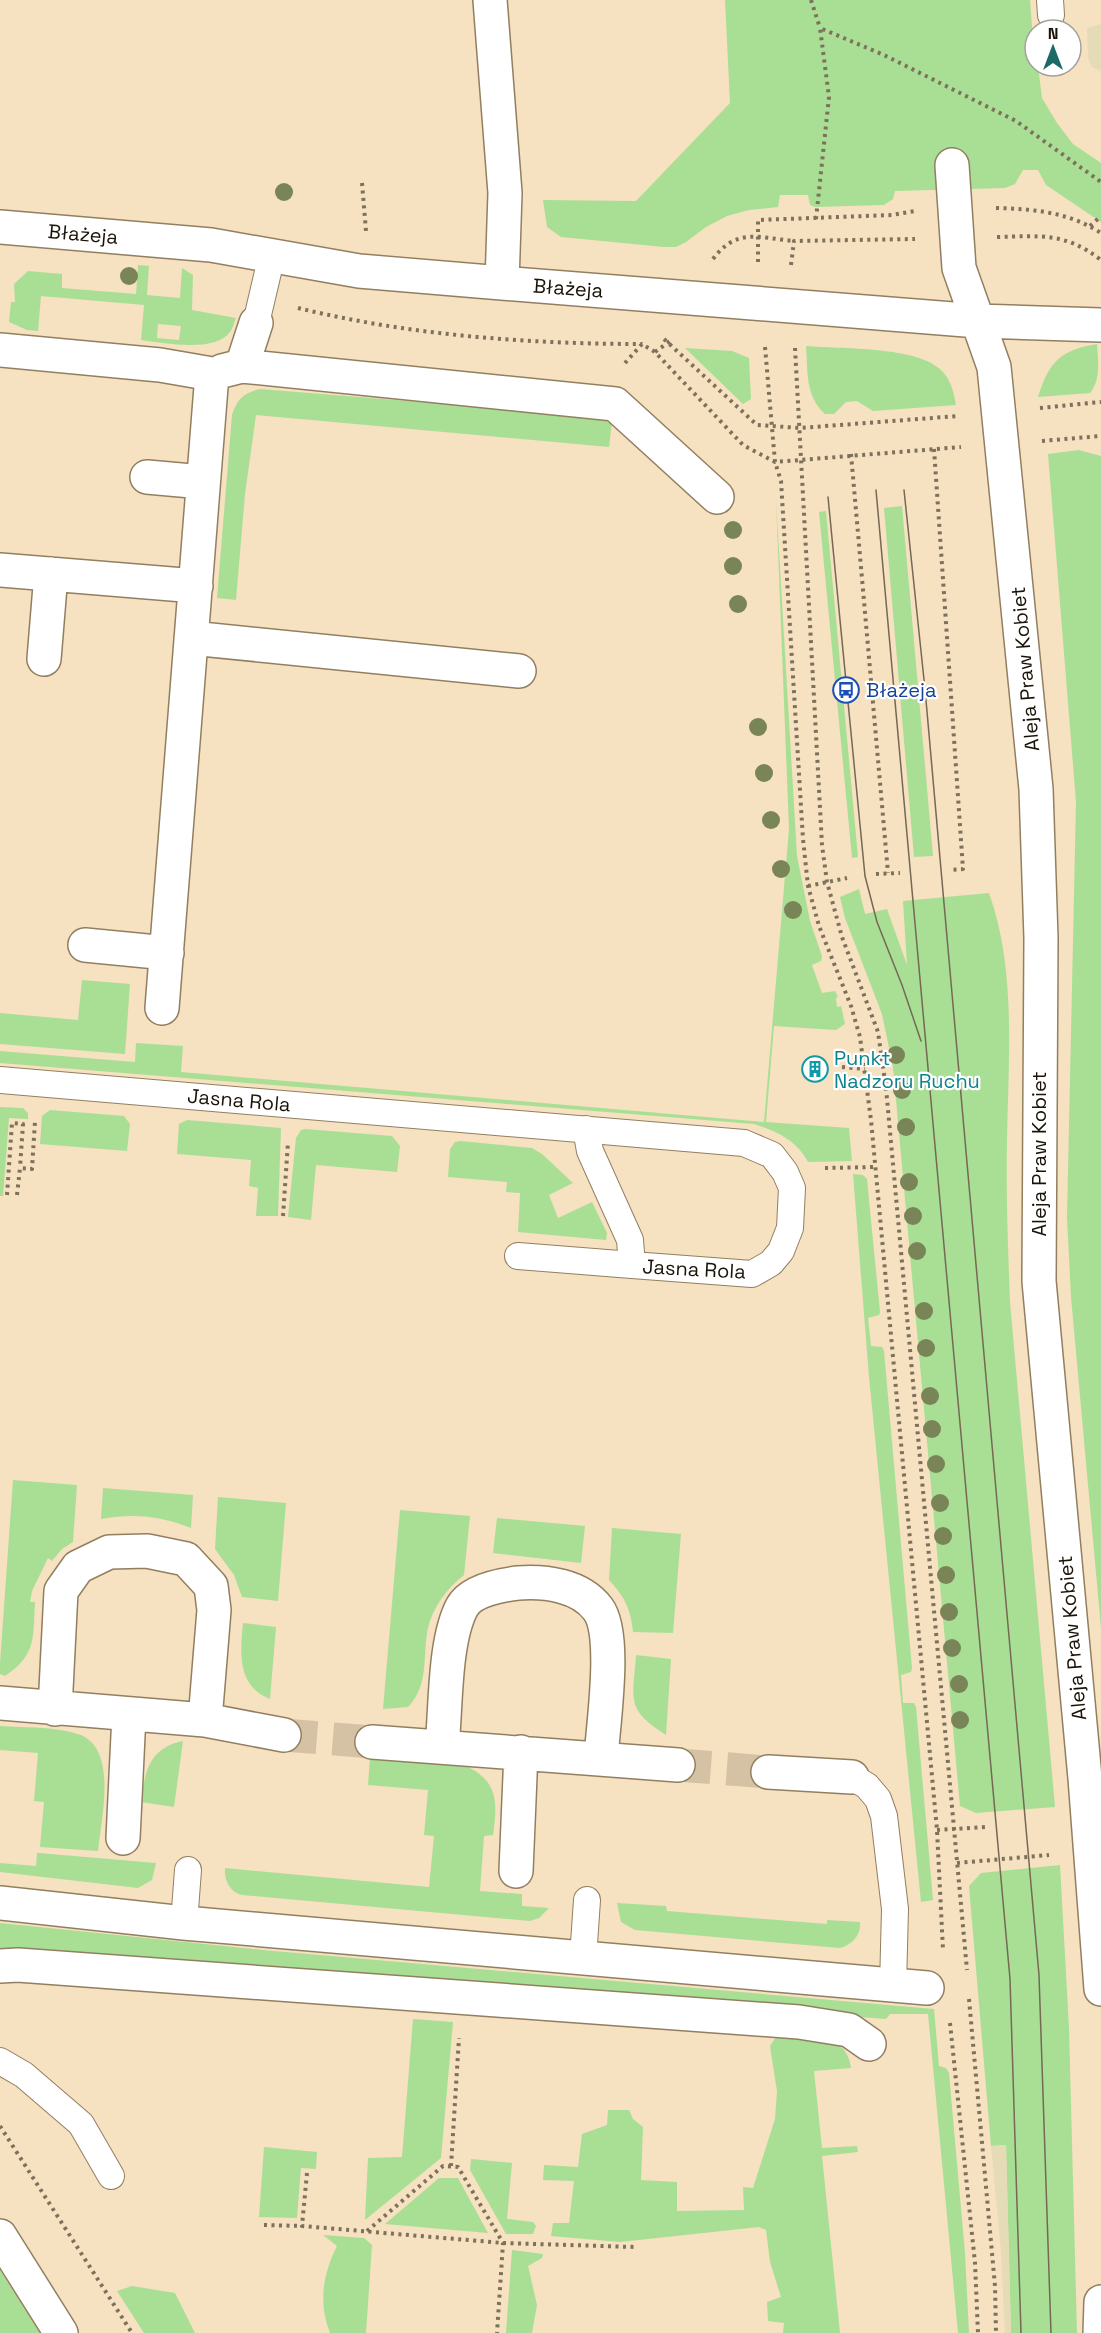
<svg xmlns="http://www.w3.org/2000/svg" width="1101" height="2333" font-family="'Space Grotesk',sans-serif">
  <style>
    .green { fill: #a8df95; fill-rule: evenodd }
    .sand { fill: #e5dbb6 }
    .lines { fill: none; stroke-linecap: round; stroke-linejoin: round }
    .street-tunnel { stroke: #d5c2a5; stroke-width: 33; stroke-dasharray: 33 16; stroke-linecap: butt }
    .lane-casing { stroke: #927f61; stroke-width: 28 }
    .street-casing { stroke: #927f61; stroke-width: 36 }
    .path { stroke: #7e715c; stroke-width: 4; stroke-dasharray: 3 4.5; stroke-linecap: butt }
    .lane { stroke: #fff; stroke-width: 26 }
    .street { stroke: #fff; stroke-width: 33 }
    .tram { stroke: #756854; stroke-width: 1.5 }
    .tree { fill: #798557 }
    .labels { text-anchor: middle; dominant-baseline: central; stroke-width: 4.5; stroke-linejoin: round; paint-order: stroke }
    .street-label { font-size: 20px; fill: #1a1307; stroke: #fff }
    .transit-label { font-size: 20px; fill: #164399; stroke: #fff; text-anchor: start }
    .culture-label { font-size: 20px; fill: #0d838f; stroke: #fff; text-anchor: start }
  </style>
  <rect width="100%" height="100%" fill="#f6e1c1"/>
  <path class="green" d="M725 0H1030L1035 66H1038L1042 98 1057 123 1073 144 1101 163V222L1046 185 1038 170H1023L1015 184 1005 188 895 191 893 199 884 205 815 207 810 205 808 195H780L778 207 749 210 727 216 706 227 686 242 676 247H664L561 237 547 227 543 200 636 201 730 103Z
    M138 265 149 266 147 295 180 298 182 268 193 275 192 310 236 318C234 322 233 329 230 332 215 353 164 343 141 340L144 305 41 296 38 331 27 330 9 322 11 302H15L14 284 28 271 62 274V288L136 294ZM158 324 181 326 179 340 157 338Z
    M1097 344C1098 361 1101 380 1090 393L1038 397C1049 361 1061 350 1097 344Z
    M806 346C840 349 919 346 942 371 951 380 954 393 956 405L873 411 857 401 846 402 834 414H825C805 396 808 371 806 346Z
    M685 348 732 351 749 358 751 399 743 404Z
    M260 389 595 416 612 421 609 447 256 415 245 494 236 600 217 598 232 415C237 399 244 393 260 389Z
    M1079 450 1101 456V1628L1071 1297 1067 1217 1076 802 1048 454Z
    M776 500 797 856 810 921 822 956 821 961 812 965 822 993 835 991 838 997 836 998 837 1007 841 1006 845 1024 836 1030 774 1026 766 1122 849 1128 852 1161 808 1162C797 1140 776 1131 754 1124L0 1063V1051L135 1062 136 1043 183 1046 181 1072 764 1122 789 829Z
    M902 506 933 856 914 857 884 508Z
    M826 511 858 857 852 858 819 512Z
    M859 889 865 914 887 909 907 965 903 901 989 893C1017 971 1008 1061 1007 1142 1006 1196 1008 1249 1010 1302L1055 1807 976 1813 960 1806 893 1067 882 1014 845 918 840 897Z
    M82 980 130 984 125 1054 0 1044V1013L78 1020Z
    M0 1107 23 1108 28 1113V1119L9 1118 3 1196H0Z
    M50 1110 124 1116 130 1124 127 1151 40 1144 42 1116Z
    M187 1120 281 1128 278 1216H256L258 1188 249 1186 251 1160 177 1154 179 1124Z
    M305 1129 392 1136 400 1146 397 1172 316 1165 311 1220 288 1217 296 1138 301 1130Z
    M460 1141 532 1148 542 1154 573 1183 549 1195 558 1218 592 1202 607 1233 606 1240 518 1232 520 1193 506 1192 507 1182 448 1177 450 1149 455 1142Z
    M853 1174 863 1175 867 1179 880 1312 879 1315 868 1318 871 1346 882 1347 884 1351 912 1668 911 1672 901 1675 903 1703H914L916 1707 933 1900 921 1902 869 1377Z
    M13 1480 77 1485 73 1542 62 1549 52 1561 48 1558 32 1591 30 1602H35C33 1636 37 1655 5 1676L0 1674V1663Z
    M103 1488 193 1495 191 1528C161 1516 133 1513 101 1519Z
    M218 1497 286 1503 278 1601 242 1597 234 1575 215 1549Z
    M400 1510 470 1516 464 1575C447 1588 433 1607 428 1628 422 1656 430 1684 408 1707L383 1709Z
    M497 1518 585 1526 581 1563 493 1553Z
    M612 1528 681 1534 673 1633 633 1632C631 1610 625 1597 609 1580Z
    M243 1623 276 1627 270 1699C237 1686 240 1653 243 1623Z
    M636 1655 671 1659 666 1735C625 1708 633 1701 636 1655Z
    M0 1726C25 1728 54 1726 78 1734 119 1747 101 1819 98 1851L40 1847 44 1802 34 1801 38 1753 0 1750Z
    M183 1741 174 1807 141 1802C145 1771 149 1748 183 1741Z
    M370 1757 462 1764C498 1780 498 1800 493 1835L484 1836 480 1891 522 1894V1906L549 1908 539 1918 530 1921 242 1895C230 1892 224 1881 225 1868L429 1887 434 1836 424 1835 428 1790 368 1785Z
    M37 1853H39L156 1863 152 1880 138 1888 0 1872V1863L36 1866Z
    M1060 1865 1069 2028 1077 2333H1011L1006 2145 991 2146 969 1886 981 1873Z
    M617 1903 666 1906 667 1911 827 1924V1920L860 1922C861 1935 853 1944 840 1948L635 1930 621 1922Z
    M0 1923 263 1950 934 2009 939 2066 946 2068 949 2073 965 2253 969 2333H958L928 2014H890L886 2019 0 1949Z
    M413 2019 453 2022 441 2158 365 2220 368 2158 402 2157Z
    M778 2034C805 2035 847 2031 851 2068L814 2071 822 2148 857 2146 858 2152 822 2156 840 2333H783L784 2323 768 2321 767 2302 781 2297 770 2262 766 2230 759 2227 620 2242 551 2236 553 2223H569L574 2181 543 2180 544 2165 578 2167 582 2134 607 2125 608 2110H629L633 2119 643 2127 641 2180 677 2182V2211L744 2210 743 2187 753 2188 775 2119 777 2091 770 2046Z
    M264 2147 317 2152 316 2169 301 2168 297 2218 259 2217Z
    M471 2159 512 2163 507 2219 533 2222 536 2226 533 2234H506L470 2170Z
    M439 2178H458L488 2233 385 2224Z
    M323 2235 364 2238 372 2245 366 2333H330C318 2303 323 2274 337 2246Z
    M512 2250 543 2254 542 2258 528 2266 537 2305 532 2333H506Z
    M0 2270 40 2333H0Z
    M132 2286 175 2293 195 2333H144L117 2291Z"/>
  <path class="sand" d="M1101 24V71L1092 67 1088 58 1087 28Z
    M1006 2145 1011 2333H1005L1001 2251 991 2146Z"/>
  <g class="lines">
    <path class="street-tunnel" d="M284 1735 372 1742
      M678 1765 768 1772"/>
    <g class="lane-casing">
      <path id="lane" d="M1050 0 1051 15
        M256 323 272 255
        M0 1080 744 1143 772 1155 785 1172 792 1188 790 1228 781 1251 771 1263 752 1274 632 1265 630 1240 590 1151 586 1129
        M518 1256 632 1265
        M852 1777 867 1786 878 1799 884 1816 895 1909 893 1986
        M184 1923 188 1870
        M583 1958 587 1900
        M0 2061 24 2075 81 2124 111 2176"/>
    </g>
    <g class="street-casing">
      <path id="street" d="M490 0 505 193 502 283
        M952 165 959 268 994 367 1036 789 1041 938 1039 1281 1085 1778 1101 1989
        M0 227 211 245 359 271 502 283 978 321 1101 325
        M0 350 160 365 212 374 162 1008
        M242 366 615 404 717 497
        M222 371 242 366 256 323
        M147 477 203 482
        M0 570 196 586
        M191 638 519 671
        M44 659 51 574
        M85 945 167 953
        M0 1703 205 1720 284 1735
        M55 1709 61 1591 78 1567 109 1552 147 1551 186 1559 211 1586 214 1610 205 1720
        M372 1742 678 1765
        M442 1747C446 1707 444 1641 462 1607 471 1590 501 1585 518 1583 545 1581 580 1585 598 1609 617 1634 603 1725 601 1758
        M768 1772 852 1777
        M123 1838 129 1715
        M516 1871 521 1752
        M0 1903 184 1923 927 1988
        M0 1966 18 1965 799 2022 849 2030 869 2044
        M0 2236 61 2333
        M1100 2333 1101 2302"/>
    </g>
    <path class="path" d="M811 0 820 28
      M362 183 366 231
      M996 208C1033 209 1069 212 1101 233
      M816 219 829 97 820 28 884 55 1016 121 1101 182
      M1090 226 1101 216
      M997 237C1040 236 1065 232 1101 260
      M713 259C737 227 759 238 794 241
      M758 262V220L892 215 915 211
      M791 265 794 241 915 239
      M298 308C409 335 527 344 641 344
      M664 339 757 425 800 428 958 416
      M765 347 775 462 781 481 803 839 808 886 819 926 851 1006 860 1037 871 1120 937 1830 943 1950
      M795 348 822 845 827 882 842 937 878 1032 886 1088 967 1970
      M655 352 670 341
      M625 363 642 344 655 352 743 445 775 462 961 447
      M1040 408 1101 402
      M1042 441 1101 436
      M934 449 963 869 949 870
      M851 454 888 873
      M876 874 900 873
      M808 886 847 878
      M842 1067 865 1069
      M825 1168 875 1167
      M7 1195 12 1123 23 1124 20 1168
      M17 1195 20 1168 32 1169 35 1121
      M283 1216 288 1142
      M937 1830 986 1827
      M957 1863 1049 1855
      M969 1999 995 2286 996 2333
      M950 2023 975 2263 978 2333
      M0 2126 132 2333
      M451 2166 459 2038
      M307 2173 302 2226 503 2243 635 2247
      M264 2225 302 2226
      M367 2231 443 2166 458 2167 503 2243 497 2333"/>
    <use href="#lane" class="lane"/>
    <use href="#street" class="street"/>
    <path class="tram" d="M876 490 1010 1979 1021 2333
      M904 490 925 689 1039 1975 1051 2333
      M828 497 865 876 877 922 902 985 921 1041"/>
  </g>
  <g class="tree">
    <circle cx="284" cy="192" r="9"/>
    <circle cx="129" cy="276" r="9"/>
    <circle cx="733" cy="530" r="9"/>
    <circle cx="733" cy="566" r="9"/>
    <circle cx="738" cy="604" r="9"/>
    <circle cx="758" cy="727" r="9"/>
    <circle cx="764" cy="773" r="9"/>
    <circle cx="771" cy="820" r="9"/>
    <circle cx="781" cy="869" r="9"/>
    <circle cx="793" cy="910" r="9"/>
    <circle cx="896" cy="1055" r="9"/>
    <circle cx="902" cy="1090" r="9"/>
    <circle cx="906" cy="1127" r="9"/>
    <circle cx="909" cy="1182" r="9"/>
    <circle cx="913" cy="1216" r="9"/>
    <circle cx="917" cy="1251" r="9"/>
    <circle cx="924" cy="1311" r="9"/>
    <circle cx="926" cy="1348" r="9"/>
    <circle cx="930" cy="1396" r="9"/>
    <circle cx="932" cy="1429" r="9"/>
    <circle cx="936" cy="1464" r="9"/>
    <circle cx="940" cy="1503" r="9"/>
    <circle cx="943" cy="1536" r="9"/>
    <circle cx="946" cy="1575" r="9"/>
    <circle cx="949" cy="1612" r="9"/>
    <circle cx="952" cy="1648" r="9"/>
    <circle cx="959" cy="1684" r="9"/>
    <circle cx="960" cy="1720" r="9"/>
  </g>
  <defs>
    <g id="bus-ring" transform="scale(1.35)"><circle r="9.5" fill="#fff" stroke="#1a4fb4" stroke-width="1.5"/><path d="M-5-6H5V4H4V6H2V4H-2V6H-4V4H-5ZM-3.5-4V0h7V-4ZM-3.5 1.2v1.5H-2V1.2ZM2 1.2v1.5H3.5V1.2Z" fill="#1a4fb4"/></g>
    <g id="building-ring" transform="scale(1.35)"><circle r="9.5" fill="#fff" stroke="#0f9aa8" stroke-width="1.5"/><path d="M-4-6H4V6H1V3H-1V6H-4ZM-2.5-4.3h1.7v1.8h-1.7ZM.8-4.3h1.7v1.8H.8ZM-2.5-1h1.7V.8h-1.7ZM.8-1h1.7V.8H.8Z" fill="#0f9aa8"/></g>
  </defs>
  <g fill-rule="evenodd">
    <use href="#bus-ring" x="846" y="690"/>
    <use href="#building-ring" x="815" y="1069"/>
  </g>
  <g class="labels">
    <g class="street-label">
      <text transform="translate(83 234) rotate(5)">Błażeja</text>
      <text transform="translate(568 288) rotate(4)">Błażeja</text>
      <text transform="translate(1025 669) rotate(-95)">Aleja Praw Kobiet</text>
      <text transform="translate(239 1100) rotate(5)">Jasna Rola</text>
      <text transform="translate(1039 1154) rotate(-90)">Aleja Praw Kobiet</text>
      <text transform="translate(694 1269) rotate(3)">Jasna Rola</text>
      <text transform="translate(1072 1638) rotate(-95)">Aleja Praw Kobiet</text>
    </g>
    <g class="transit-label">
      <text x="866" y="690">Błażeja</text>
    </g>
    <g class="culture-label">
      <text x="834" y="1058">Punkt<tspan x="834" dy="23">Nadzoru Ruchu</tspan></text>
    </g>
  </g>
  <g transform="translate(1053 48)"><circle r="28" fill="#ffffff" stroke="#a3a19c" stroke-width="1.5"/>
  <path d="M0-4.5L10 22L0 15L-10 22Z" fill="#1d6966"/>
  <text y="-9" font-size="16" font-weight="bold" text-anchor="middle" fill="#1a1307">N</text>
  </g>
</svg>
